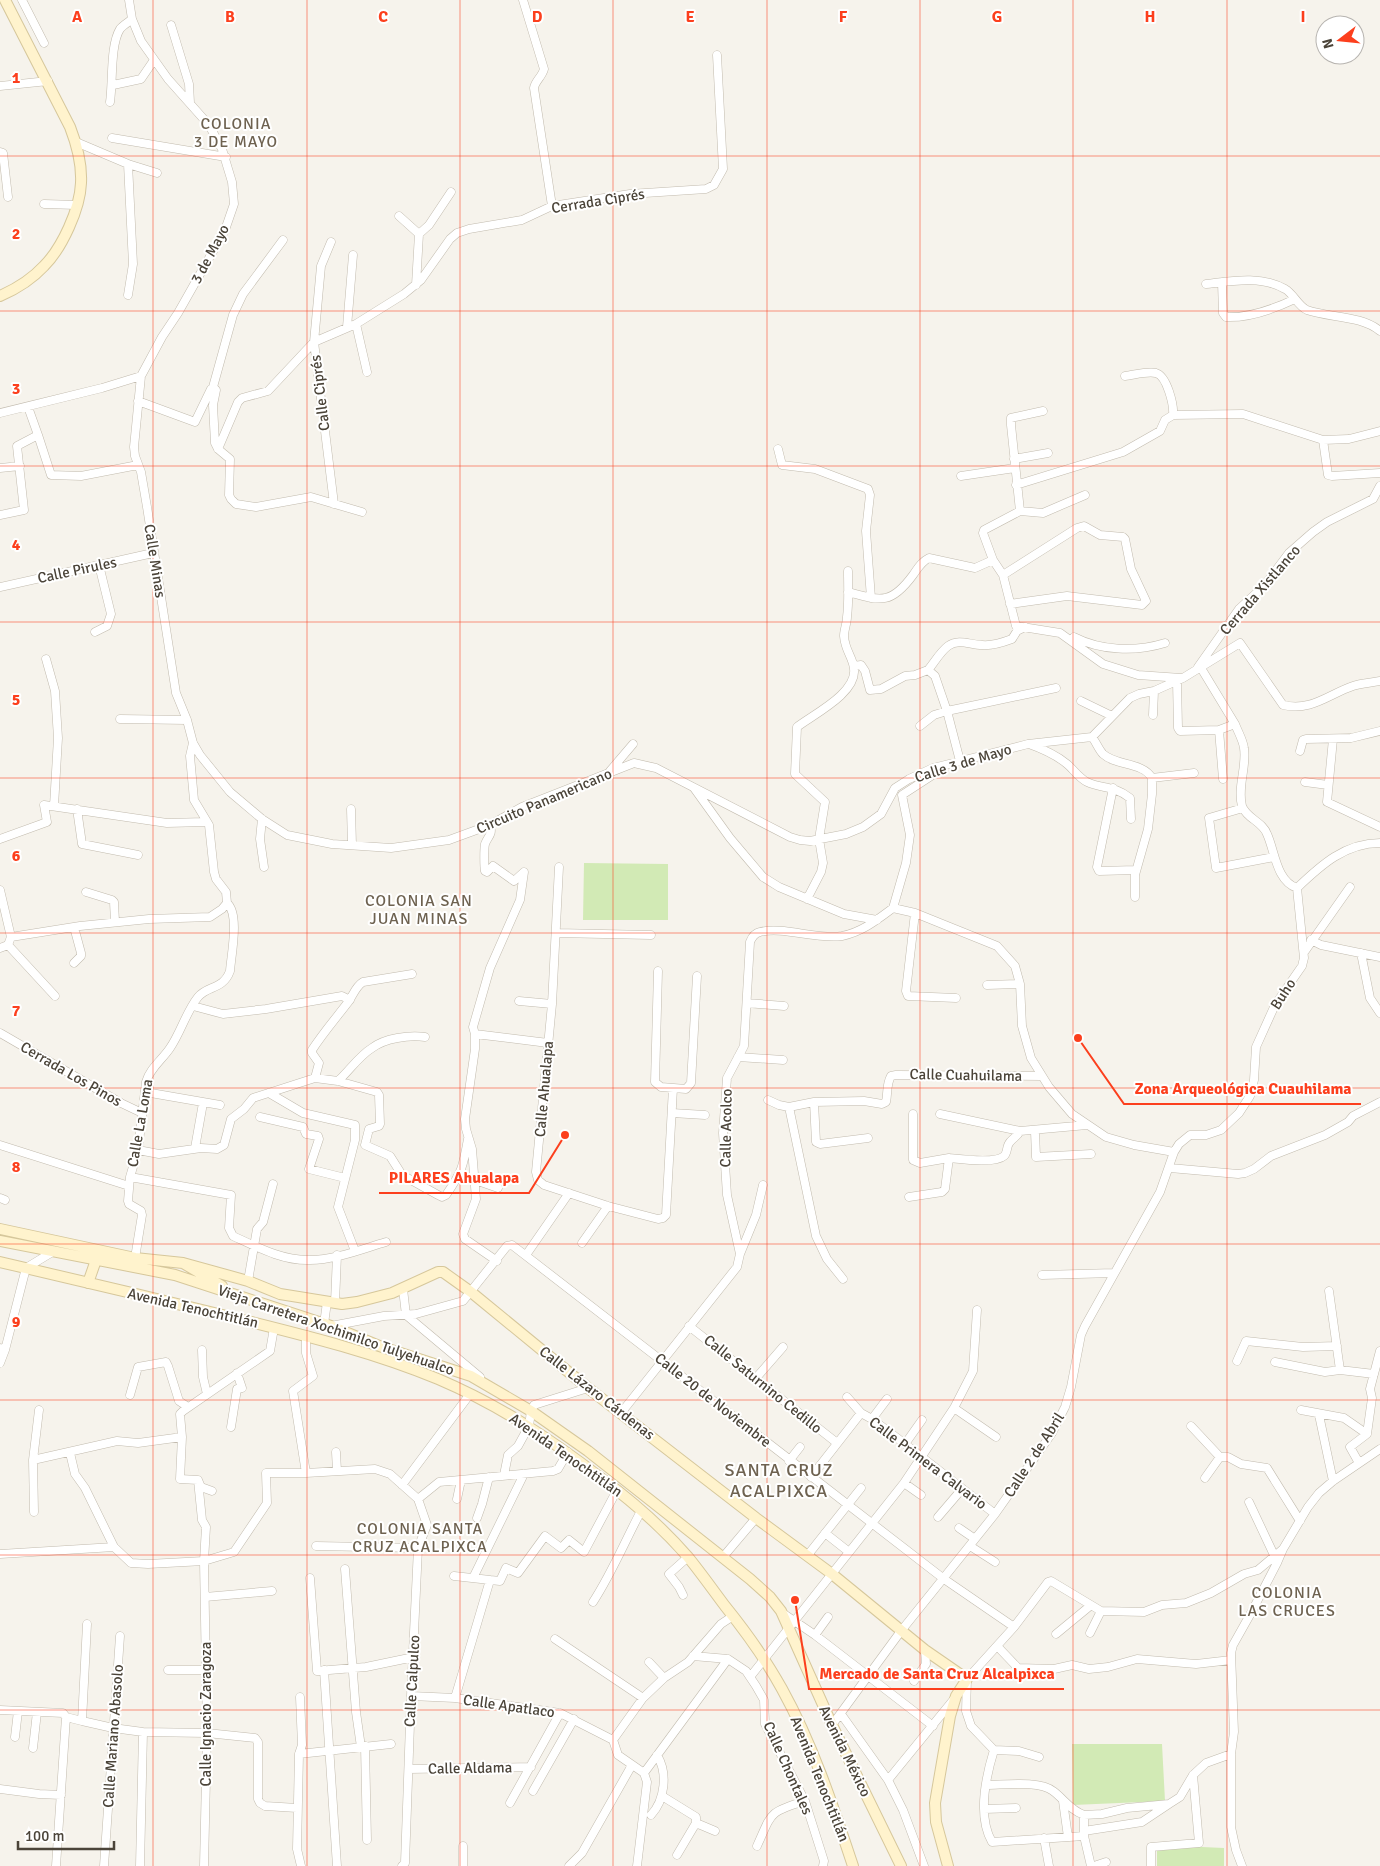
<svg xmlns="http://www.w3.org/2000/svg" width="1380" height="1866" font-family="Signika,sans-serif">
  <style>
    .green { fill: #d2eab5 }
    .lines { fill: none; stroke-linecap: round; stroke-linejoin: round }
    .street-casing { stroke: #c2bbae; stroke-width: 9 }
    .secondary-casing { stroke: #d6c79b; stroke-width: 12 }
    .street { stroke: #fff; stroke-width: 8 }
    .secondary { stroke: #fff3cd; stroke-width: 10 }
    .grid { fill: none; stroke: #fc3f1d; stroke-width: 1; stroke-opacity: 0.55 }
    .labels { text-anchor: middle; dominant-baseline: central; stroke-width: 4; stroke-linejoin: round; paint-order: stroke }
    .street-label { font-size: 15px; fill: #4b4439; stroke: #fff }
    .neighbourhood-label { font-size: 16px; letter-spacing: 1px; fill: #6e6250; stroke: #fff }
    .quarter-label { font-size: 18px; letter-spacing: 1px; fill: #6e6250; stroke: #fff }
    .grid-label { font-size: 16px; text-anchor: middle; font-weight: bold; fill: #fc3f1d; stroke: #fff; stroke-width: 4; stroke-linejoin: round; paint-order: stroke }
    .leader { fill: none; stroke: #fc3f1d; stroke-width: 2 }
    .callout-dot { fill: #fc3f1d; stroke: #fff; stroke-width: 2 }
    .callout-label { font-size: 16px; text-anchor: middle; font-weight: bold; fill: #fc3f1d; stroke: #fff; stroke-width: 4; stroke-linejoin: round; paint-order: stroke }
  </style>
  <rect width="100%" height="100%" fill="#f6f3ec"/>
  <path class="green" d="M584 863 668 864V920H583Z
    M1072 1744H1162L1165 1801 1073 1805Z
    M1157 1845 1224 1848V1866H1157Z"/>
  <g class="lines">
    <g class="street-casing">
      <path id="street" d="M22 0 44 43
        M129 0 132 19 141 41 168 79 209 125 222 149 232 182 234 204 225 230 178 313 162 337 141 376 134 447 135 456 141 472 147 507 176 693 187 720 193 743 200 755 230 792 262 819 287 835 332 844 391 848 449 840 490 825 522 807 634 763 656 768 790 837 800 840 810 841 846 834 863 827 881 814 895 788 909 779 933 768 1028 744 1092 737 1130 698 1139 694 1154 691 1183 678 1240 643 1283 705C1311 712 1329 694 1353 686 1362 683 1371 683 1380 681
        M523 0 544 69C542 77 535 81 534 88L552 206
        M171 25 189 84 190 103
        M113 85 141 79 154 60
        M0 86 48 81
        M110 102C113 82 110 45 120 29 123 25 129 22 132 19
        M112 138 226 157
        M76 142 128 164 133 264 128 295
        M0 152 3 153 8 197
        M128 164 157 173
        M44 204 77 205
        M399 216 419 234 416 285
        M419 234 429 225 451 192
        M1222 282 1223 313 1226 317C1249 318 1274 309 1295 299
        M1206 284C1231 281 1261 275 1285 289 1293 293 1298 306 1307 310 1329 318 1361 315 1380 331
        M356 324 367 372
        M347 327 353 255
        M314 342 356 324 404 294 421 280 450 239 457 233 469 229 522 220 552 206 630 194 706 189 714 185 723 169 717 55
        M314 342 321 266 331 242
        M1125 376C1134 375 1147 371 1156 373 1167 376 1174 405 1173 415L1243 414 1323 440 1349 439 1380 431
        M213 387 233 315 243 294 283 240
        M138 401 195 422 211 389 214 388 216 390 213 405 215 443 218 449 230 459 229 495 231 499 236 504 256 507 311 497 362 512
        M1043 411 1011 418V425L1020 511 1043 513 1085 495
        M0 413 102 388 141 376
        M38 435 51 475 81 476 138 465
        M1323 440 1328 475 1332 476 1380 473
        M218 449 238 402 242 398 268 391 314 342 334 504
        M778 449 782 465 815 469 868 489 870 495 866 531 871 598
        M1014 459 1048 453
        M0 468 20 466
        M961 476 1015 468
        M1016 485 1123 452 1160 431 1165 420 1173 415
        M1020 511 984 530 983 533 993 560 1003 575 1016 626 1060 633 1103 664 1138 675 1181 678
        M0 515 24 510 17 446 38 435 28 407
        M1003 575 1077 528 1084 526 1100 535 1123 537 1125 539 1131 569 1146 601 1142 605 1067 596 1010 604
        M0 587 153 553
        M848 592C881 601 891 605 913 575 918 568 921 562 929 558L975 568 993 560
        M95 632 107 626 111 614 99 565
        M1074 637C1101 651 1136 652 1165 643
        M46 659 55 691 58 738 54 806
        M854 666 861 665 865 671 870 690 881 689 905 676 915 675 928 670 935 676 947 711 960 761
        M1198 667 1239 609 1264 586 1289 553 1313 532 1327 522 1373 499 1380 486
        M1201 668 1235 724
        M928 670C934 663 940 652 948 646 959 638 970 645 982 645 991 646 1004 642 1012 639L1017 631 1025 627
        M1177 681 1178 728 1180 731 1219 730 1235 724C1238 732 1243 740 1244 748 1247 767 1237 787 1242 806 1246 818 1263 822 1267 834 1275 851 1276 881 1297 888
        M1081 701 1112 716
        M1153 715 1154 691
        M120 719 187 720
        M920 726 934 715 947 711 1056 688
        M1219 730 1223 779
        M1092 737C1096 742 1099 750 1103 754 1116 766 1143 762 1152 778V794L1148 829 1135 875V897
        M1333 739 1327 802 1380 827
        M1029 744C1043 749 1055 754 1067 764 1073 769 1079 778 1087 782 1102 789 1113 785 1130 798L1131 819
        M1300 751 1303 740 1306 739 1351 738 1380 731
        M610 771 633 744
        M1152 778 1194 773
        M1305 782 1328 785
        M694 788 730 838 763 877 779 887 844 914 877 920
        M1113 788 1097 867 1099 871 1136 870
        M1243 808 1209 818 1216 868 1274 857
        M77 809 82 844 138 855
        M351 809 352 845
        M262 819 260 839 264 867
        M490 825C493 835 488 836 485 844 484 848 484 868 485 871L487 872 493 866 514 881 524 872 520 900 490 968 473 1027 475 1034V1049L465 1119 466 1129 472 1149 476 1199 463 1234 465 1239 497 1261
        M0 839 47 822 44 805 167 823 205 822
        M559 867 552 1004 536 1172 538 1180 544 1185 608 1206 658 1219 663 1218 666 1215 673 1088
        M0 890 11 937
        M86 892 112 900 114 902 115 922
        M807 899 821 872 823 863 819 839 825 802 795 774 797 727C814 714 857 693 854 669 853 657 845 651 844 636 844 630 847 623 847 617 849 602 848 586 848 571
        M893 908 915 913 997 946 1015 966 1020 984 1022 1026 1031 1058 1049 1087 1072 1114 1106 1137 1134 1145 1174 1152
        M893 908 906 863 910 835 902 795 942 769
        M915 913 906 991 908 996 956 998
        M556 933 651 935
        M1311 940 1321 945 1380 957
        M8 945 55 996
        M0 948 8 945 11 937 80 926 149 919 210 917 222 909 227 903
        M1305 951 1350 887
        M1361 953 1370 998 1380 1013
        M74 963 81 956V953L74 927
        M658 971 655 1082 661 1087 686 1089 691 1083 697 976
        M987 985 1020 984
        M519 1001 552 1004
        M747 1003 784 1006
        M193 1006 223 1014 266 1009 342 996 350 1000
        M0 1033 121 1103 142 1113
        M475 1034 548 1043
        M738 1057 783 1060
        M315 1078 319 1063 312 1053V1050C323 1033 336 1018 349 1001 353 995 356 986 363 982L412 974
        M338 1081C349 1071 359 1056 372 1048 385 1038 409 1035 425 1037
        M145 1092 220 1105
        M269 1093 303 1113 355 1125V1140L338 1207 355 1251
        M768 1100 779 1105 789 1107 814 1102 864 1101 882 1104 886 1102C888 1093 886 1085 891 1076L896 1075 1042 1076
        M814 1102 816 1142 820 1144 868 1138
        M789 1107 816 1236 827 1259 843 1279
        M672 1113 705 1115
        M913 1114V1160L920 1163 949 1158
        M940 1114 1020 1131 1087 1125
        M260 1117 303 1127 306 1134 318 1136 319 1139 309 1169 345 1178
        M1035 1131 1036 1157 1091 1154
        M0 1145 129 1186
        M195 1148 203 1103
        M138 1150 159 1154 201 1148 217 1149 224 1145 231 1119 244 1109 253 1098 315 1078 338 1081 377 1092 379 1095 380 1124 379 1126 369 1129 365 1145 390 1156 402 1175 438 1195 442 1197 446 1195C462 1172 463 1167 468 1139
        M1170 1168 1238 1174 1245 1173 1254 1169 1271 1156 1325 1135 1348 1122 1353 1116 1380 1102
        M130 1177 231 1195 229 1228 233 1236C257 1247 283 1261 310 1260 335 1260 362 1249 386 1242
        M475 1180 498 1188
        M909 1197 942 1192 945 1189 949 1158C960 1159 995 1164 1004 1156 1008 1153 1006 1146 1010 1142 1014 1137 1017 1137 1020 1131
        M0 1198 5 1200
        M582 1243 608 1206
        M740 1254 756 1215 763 1185
        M526 1255 569 1193
        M135 1258 142 1215 141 1211 129 1204 128 1201 130 1177 138 1150 146 1082C150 1068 162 1060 170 1048 181 1032 186 1012 198 997 208 985 223 990 230 971 231 956 240 914 227 903L226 892 216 879 214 872 209 825 194 800 190 756 193 743
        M1042 1275 1114 1273
        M248 1281 257 1229 263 1222 273 1184
        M403 1289 406 1315 480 1377
        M1329 1291 1340 1370
        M335 1303 337 1255
        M324 1324 327 1302
        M331 1326 384 1316 416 1314 463 1301 507 1246 512 1245 944 1579 1014 1627
        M689 1326 837 1443
        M0 1348 5 1350 26 1268 54 1251
        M202 1350 203 1377 207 1394
        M1237 1361 1246 1341 1303 1347 1337 1346
        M1275 1362 1325 1372 1340 1370 1374 1374
        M0 1363 5 1350
        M756 1378 783 1347
        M130 1395 138 1367 166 1362 168 1366 179 1401 188 1407
        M847 1397 861 1413 872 1419 905 1444 995 1514
        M954 1408 996 1437
        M1301 1410 1344 1418 1367 1434
        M621 1413 737 1267 740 1254 727 1195 723 1133 727 1078 744 1046 750 942C752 937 755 933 760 932 783 926 817 940 842 936 862 932 877 920 893 908
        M1319 1415 1333 1481
        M872 1419 887 1399
        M1191 1426 1220 1457 1205 1478
        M231 1427 237 1389 242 1388 237 1373
        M905 1444 922 1420
        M336 1452 337 1471
        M70 1453 75 1474 85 1488 114 1547 131 1563 148 1564 204 1561 234 1552 267 1503 266 1473H306L375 1469 390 1474 418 1499 439 1482 553 1471 558 1469 568 1452
        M1220 1457H1228L1241 1464 1267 1468 1300 1521
        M33 1460 39 1410
        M789 1461 800 1447
        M1359 1463 1350 1447 1367 1434 1372 1398 1370 1389 1380 1351
        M306 1473 293 1391 313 1376 306 1353V1335
        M504 1475 508 1455 518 1446 529 1426 531 1411 534 1405 588 1388
        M811 1477 861 1413
        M198 1480 202 1520 206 1527 204 1561 207 1733 204 1866
        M904 1483 921 1495
        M402 1485 470 1394
        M212 1491 201 1487 198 1480 180 1479 182 1437 180 1414 183 1411 270 1351 274 1328
        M457 1499 461 1480
        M1249 1502 1274 1555
        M34 1512 33 1460 117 1441 138 1443 182 1437
        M938 1517 962 1489
        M477 1518 482 1504 489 1477
        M959 1528 975 1539
        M825 1533 849 1552
        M316 1546 418 1548
        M970 1546 995 1562
        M0 1554 114 1547
        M807 1556 861 1488
        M723 1557 756 1518
        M345 1569 356 1712 361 1747
        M454 1576 490 1580
        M310 1578 317 1671 366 1667 414 1657
        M473 1578 524 1474
        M683 1595 679 1587 669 1574 688 1557
        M205 1597 272 1591
        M593 1602C612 1573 625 1541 641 1511
        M781 1612 815 1635 933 1726
        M1090 1633 1101 1611
        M1056 1634 1090 1606
        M815 1635 828 1617
        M555 1639 643 1698
        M998 1647 1018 1668 1054 1669 1072 1665 1089 1669 1108 1667 1137 1659 1196 1664 1231 1660
        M693 1656 728 1659 746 1671 756 1686 764 1700 765 1724 805 1801 824 1861 823 1866
        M649 1662 664 1678
        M168 1670H206
        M324 1670 337 1866
        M750 1677 904 1483 954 1408 973 1371 977 1310
        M914 1681 926 1664 925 1650
        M411 1696 455 1698 560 1713 613 1740 618 1755 644 1773
        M300 1697 302 1745 299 1754 297 1849 301 1866
        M455 1698 490 1580 500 1581 506 1568 518 1573 545 1536 561 1548 569 1540 584 1552 617 1490
        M0 1710 63 1713 66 1717 82 1721 113 1728 143 1732 207 1733 255 1738 258 1742V1799L260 1803 265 1806 297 1808
        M841 1714 888 1780 903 1810 924 1866
        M82 1721 87 1624
        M832 1725 901 1631 995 1514 1052 1433 1065 1407 1071 1387 1081 1335 1085 1326 1160 1192 1174 1152 1179 1144 1190 1135H1206L1221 1130 1239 1113 1250 1096 1254 1080 1256 1047 1275 1005 1302 966 1304 958 1297 888C1321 865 1345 843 1380 843
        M15 1737 18 1711
        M613 1740 643 1698 664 1678 688 1662 721 1624 733 1616
        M365 1746 367 1840
        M33 1748 37 1712
        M994 1750 1019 1751 1039 1757
        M299 1754 391 1744
        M409 1769 531 1767
        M644 1773 728 1659
        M888 1780 954 1699
        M986 1785C1003 1785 1040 1780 1053 1791 1064 1799 1070 1810 1084 1815
        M0 1789 39 1794 61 1795
        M533 1791 574 1719
        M662 1796 696 1817V1823L677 1855
        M1063 1801 1068 1837
        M510 1803 560 1713
        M984 1809 1016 1808
        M651 1815C665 1800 668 1773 657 1755
        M696 1823 715 1831
        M1084 1831 1142 1822 1169 1804
        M1084 1836 992 1842C977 1816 986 1776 994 1750L971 1726 966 1711 967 1679 1014 1627 1048 1582 1051 1581 1101 1611 1144 1612 1162 1605 1186 1603 1211 1593 1244 1574 1258 1570 1283 1549
        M1044 1838 1049 1866
        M757 1846C772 1813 768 1812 805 1801
        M56 1866 66 1717
        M104 1866 120 1636
        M140 1866 143 1732
        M402 1866 405 1863 411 1696 418 1548 427 1525 418 1499
        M463 1866V1846
        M569 1866 582 1853 632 1765
        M637 1866 647 1782 644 1773
        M1091 1866 1084 1836V1815L1102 1814 1127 1808 1169 1804 1180 1797 1193 1775 1206 1763 1231 1754
        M1094 1866 1106 1862
        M1151 1866V1847L1199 1843 1193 1775
        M1242 1866 1236 1850 1231 1827V1754L1234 1732 1231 1653 1233 1645 1251 1613 1277 1563 1283 1549 1308 1507 1319 1493 1333 1481 1380 1449"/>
    </g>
    <g class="secondary-casing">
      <path id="secondary" d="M0 296C16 289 32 279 44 266 62 248 80 209 81 183 82 164 77 145 70 127L5 0
        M0 1229 135 1258 183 1263 222 1286
        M0 1241 175 1275 331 1326 382 1347 471 1376 531 1411 588 1451 750 1579 770 1597 781 1611 832 1725 901 1866
        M0 1262C78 1280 157 1299 235 1318 303 1335 373 1352 438 1379 499 1405 549 1438 601 1478 632 1501 662 1527 688 1557 701 1573 713 1590 725 1606 746 1632 766 1660 782 1689 813 1745 833 1806 853 1866
        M183 1263 248 1281 280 1294 342 1304 357 1302 392 1293 438 1272H443L471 1292 588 1388 756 1518 832 1574 925 1650 967 1679 956 1696 950 1716 935 1803 936 1822 948 1866
        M88 1283 96 1260"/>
    </g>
    <use href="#street" class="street"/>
    <use href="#secondary" class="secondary"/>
  </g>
  <path class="grid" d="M153 0V1866M307 0V1866M460 0V1866M613 0V1866M767 0V1866M920 0V1866M1073 0V1866M1227 0V1866M0 156H1380M0 311H1380M0 466H1380M0 622H1380M0 778H1380M0 933H1380M0 1088H1380M0 1244H1380M0 1400H1380M0 1555H1380M0 1710H1380"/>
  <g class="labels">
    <g class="street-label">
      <text transform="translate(598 201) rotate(-9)">Cerrada Ciprés</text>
      <text transform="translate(210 254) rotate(-62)">3 de Mayo</text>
      <text transform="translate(320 393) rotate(-97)">Calle Ciprés</text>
      <text transform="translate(155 561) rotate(81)">Calle Minas</text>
      <text transform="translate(77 570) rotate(-12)">Calle Pirules</text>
      <text transform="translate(1260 590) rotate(-49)">Cerrada Xistlanco</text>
      <text transform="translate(963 763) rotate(-17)">Calle 3 de Mayo</text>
      <text transform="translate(544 801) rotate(-23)">Circuito Panamericano</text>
      <text transform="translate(1283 994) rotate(-57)">Buho</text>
      <text transform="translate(71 1074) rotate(30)">Cerrada Los Pinos</text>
      <text transform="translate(966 1075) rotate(1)">Calle Cuahuilama</text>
      <text transform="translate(544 1089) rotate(-85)">Calle Ahualapa</text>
      <text transform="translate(140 1123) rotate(-80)">Calle La Loma</text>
      <text transform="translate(726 1128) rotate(-89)">Calle Acolco</text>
      <text transform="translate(193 1308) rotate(13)">Avenida Tenochtitlán</text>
      <text transform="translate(336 1330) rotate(19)">Vieja Carretera Xochimilco Tulyehualco</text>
      <text transform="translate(763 1384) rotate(39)">Calle Saturnino Cedillo</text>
      <text transform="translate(597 1393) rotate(38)">Calle Lázaro Cárdenas</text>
      <text transform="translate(713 1400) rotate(38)">Calle 20 de Noviembre</text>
      <text transform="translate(566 1455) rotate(35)">Avenida Tenochtitlán</text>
      <text transform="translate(1034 1455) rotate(-57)">Calle 2 de Abril</text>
      <text transform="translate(928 1463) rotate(37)">Calle Primera Calvario</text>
      <text transform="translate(412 1681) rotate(-87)">Calle Calpulco</text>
      <text transform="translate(509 1706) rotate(8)">Calle Apatlaco</text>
      <text transform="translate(206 1714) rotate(-90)">Calle Ignacio Zaragoza</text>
      <text transform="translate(113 1736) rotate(-86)">Calle Mariano Abasolo</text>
      <text transform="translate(845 1751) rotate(64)">Avenida México</text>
      <text transform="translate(470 1768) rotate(-1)">Calle Aldama</text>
      <text transform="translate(788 1768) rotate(66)">Calle Chontales</text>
      <text transform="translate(820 1779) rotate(68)">Avenida Tenochtitlán</text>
    </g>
    <g class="neighbourhood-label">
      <text x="236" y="124">COLONIA<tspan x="236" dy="18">3 DE MAYO</tspan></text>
      <text x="419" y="901">COLONIA SAN<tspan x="419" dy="18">JUAN MINAS</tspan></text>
      <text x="420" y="1529">COLONIA SANTA<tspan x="420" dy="18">CRUZ ACALPIXCA</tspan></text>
      <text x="1287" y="1593">COLONIA<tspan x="1287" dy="18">LAS CRUCES</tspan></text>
    </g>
    <g class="quarter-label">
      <text x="779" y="1470">SANTA CRUZ<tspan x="779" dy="21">ACALPIXCA</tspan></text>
    </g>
  </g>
  <g class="grid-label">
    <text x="77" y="22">A</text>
    <text x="230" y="22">B</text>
    <text x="383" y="22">C</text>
    <text x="537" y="22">D</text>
    <text x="690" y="22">E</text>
    <text x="843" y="22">F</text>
    <text x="997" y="22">G</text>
    <text x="1150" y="22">H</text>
    <text x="1303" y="22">I</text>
    <text x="16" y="83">1</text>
    <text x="16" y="239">2</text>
    <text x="16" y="394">3</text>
    <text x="16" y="550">4</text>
    <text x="16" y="705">5</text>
    <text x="16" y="861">6</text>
    <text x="16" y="1016">7</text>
    <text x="16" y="1172">8</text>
    <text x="16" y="1327">9</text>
  </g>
  <path class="leader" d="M1078 1038L1124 1104H1361M565 1135L529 1193H379M795 1600L809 1689H1064"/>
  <g class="callout-dot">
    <circle cx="1078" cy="1038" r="5"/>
    <circle cx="565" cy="1135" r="5"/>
    <circle cx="795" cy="1600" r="5"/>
  </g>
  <g class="callout-label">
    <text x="1243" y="1094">Zona Arqueológica Cuauhilama</text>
    <text x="454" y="1183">PILARES Ahualapa</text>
    <text x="937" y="1679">Mercado de Santa Cruz Alcalpixca</text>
  </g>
  <g transform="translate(1340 40) rotate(254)"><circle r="24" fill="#ffffff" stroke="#b7b4b0"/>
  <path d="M0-4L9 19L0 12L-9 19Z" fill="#fc3f1d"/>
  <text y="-8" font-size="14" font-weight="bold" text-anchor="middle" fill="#4b4439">N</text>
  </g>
  <path d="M18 1841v8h96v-8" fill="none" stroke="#4b4439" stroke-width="2.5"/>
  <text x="25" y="1841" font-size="15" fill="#4b4439" stroke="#ffffff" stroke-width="4" paint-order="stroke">100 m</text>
</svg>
